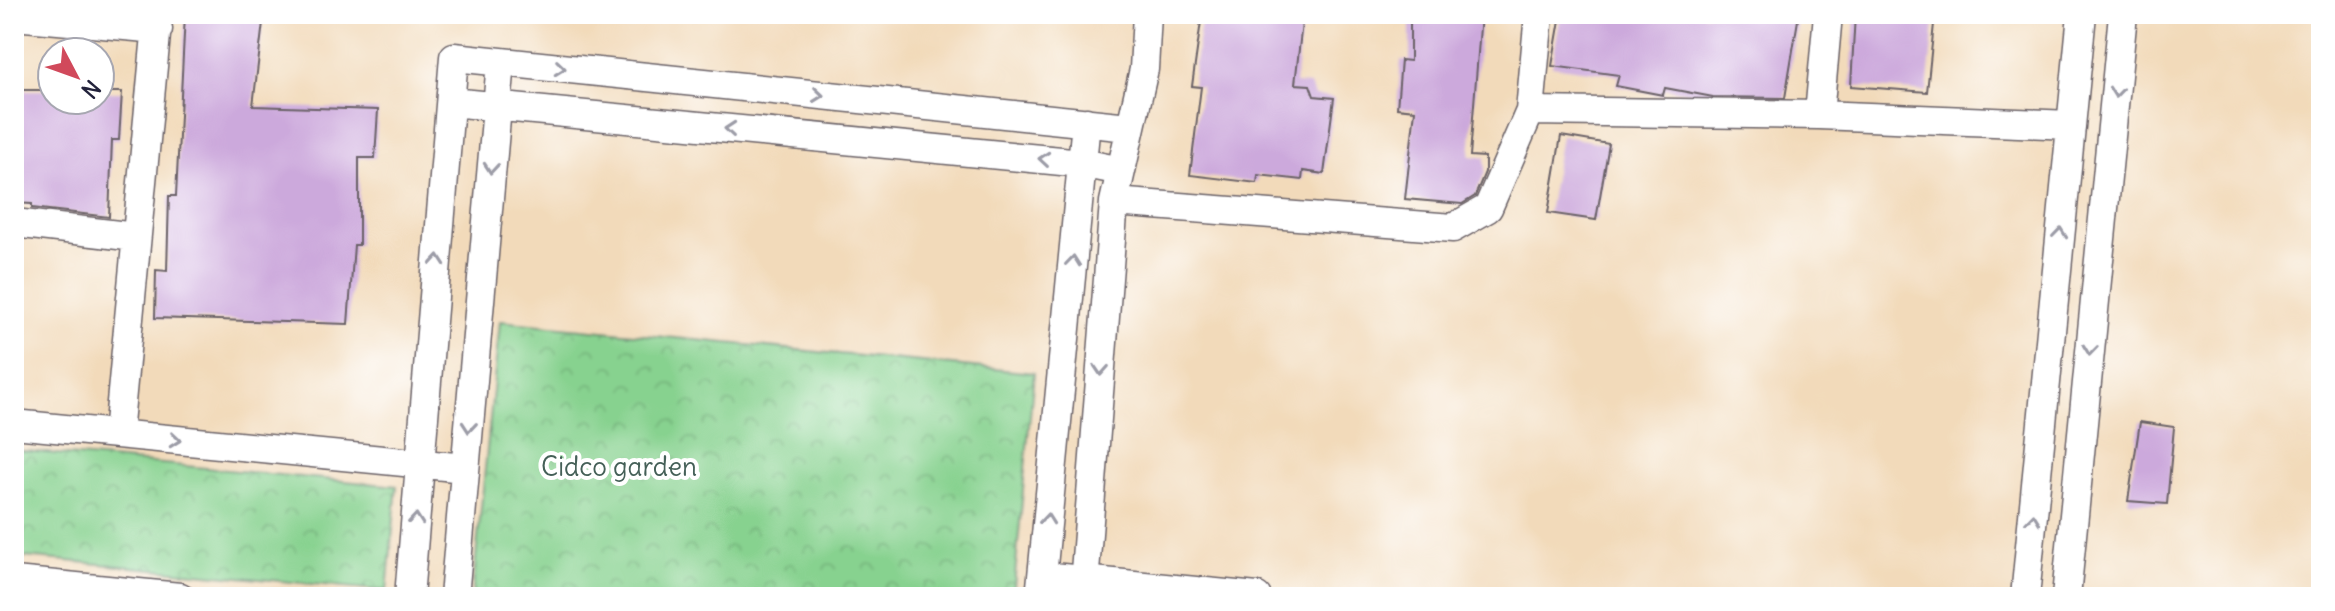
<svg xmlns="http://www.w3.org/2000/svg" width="2335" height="611" font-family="Delius,sans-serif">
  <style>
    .park { fill: url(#park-crowns); stroke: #547a65; stroke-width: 2 }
    .building { fill: #cca9dc }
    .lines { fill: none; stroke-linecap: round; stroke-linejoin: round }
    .minor-casing { stroke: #6b6267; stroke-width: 31 }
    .minor { stroke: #fff; stroke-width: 28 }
    .oneway { stroke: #9c9ca7 }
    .labels { text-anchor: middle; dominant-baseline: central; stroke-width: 8; stroke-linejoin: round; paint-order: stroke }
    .park-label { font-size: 26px; fill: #456058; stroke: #fff }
  </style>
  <defs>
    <pattern id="park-crowns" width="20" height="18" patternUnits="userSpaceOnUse" patternTransform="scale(2)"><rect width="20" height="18" fill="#87d28f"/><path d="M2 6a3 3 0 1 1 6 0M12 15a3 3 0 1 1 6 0" fill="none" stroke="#74b47c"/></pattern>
  </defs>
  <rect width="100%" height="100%" fill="#fff"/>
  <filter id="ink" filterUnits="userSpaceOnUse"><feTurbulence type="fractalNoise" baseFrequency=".0125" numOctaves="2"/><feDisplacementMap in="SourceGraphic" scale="16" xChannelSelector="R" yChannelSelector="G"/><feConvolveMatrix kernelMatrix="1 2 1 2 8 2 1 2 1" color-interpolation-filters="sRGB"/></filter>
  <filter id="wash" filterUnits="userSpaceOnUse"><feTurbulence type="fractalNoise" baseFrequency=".006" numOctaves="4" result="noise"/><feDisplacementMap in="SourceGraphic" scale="32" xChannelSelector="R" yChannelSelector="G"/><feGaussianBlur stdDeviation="1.8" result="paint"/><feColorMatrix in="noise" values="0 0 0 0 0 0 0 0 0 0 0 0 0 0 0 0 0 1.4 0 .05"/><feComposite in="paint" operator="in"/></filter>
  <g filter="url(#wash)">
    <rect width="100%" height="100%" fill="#f2daba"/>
    <path class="park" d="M500 321 1034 373 1013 597H472Z
      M14 450 397 486 387 591 14 556Z"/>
    <g id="blocks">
      <path class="building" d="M185 14H264L253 106 378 110 375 158H359V245H354L348 324 155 318 156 270 167 271 169 196H176Z
        M1202 14H1303L1295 84 1310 85 1314 96 1334 98 1324 174 1303 171 1302 180 1258 175 1257 183 1190 175 1201 87 1192 86Z
        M1410 14H1481L1470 156 1485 157V172L1475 196 1462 204 1405 199 1415 110 1397 108 1401 60 1410 61Z
        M1561 14H1799L1785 98 1713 97 1665 88 1663 95 1616 86 1619 75 1552 66Z
        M1855 14H1935L1927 92 1851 86Z
        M14 90H52V100H100V92H122L119 140H112L109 217 32 208V204L14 203Z
        M1561 136 1609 144 1596 220 1548 213Z
        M2140 422 2174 427 2167 504 2128 501Z"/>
    </g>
  </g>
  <g filter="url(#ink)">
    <use href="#blocks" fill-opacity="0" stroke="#6b6267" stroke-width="2"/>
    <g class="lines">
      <g class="minor-casing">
        <path id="minor" d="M14 16 158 29
          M451 102 1082 163 1121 171
          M1530 111 1819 115 2071 125
          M1819 115 1828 14
          M1114 202 1453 228 1488 208 1530 111 1539 14
          M14 223 136 237
          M14 424 465 468
          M118 434 158 14
          M1042 576 1257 597
          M14 581 180 597
          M409 597 454 57 1129 127
          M454 597 501 62
          M1040 597 1086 122
          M1083 597 1114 202 1144 69 1147 14
          M2025 597 2082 14
          M2066 597 2123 14"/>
      </g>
      <use href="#minor" class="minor"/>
    </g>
    <defs><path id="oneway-chevron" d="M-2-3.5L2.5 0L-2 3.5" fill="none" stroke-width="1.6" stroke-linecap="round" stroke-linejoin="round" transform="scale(2)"/></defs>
    <g class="oneway">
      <use href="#oneway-chevron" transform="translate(560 68) rotate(6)"/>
      <use href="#oneway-chevron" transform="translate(2116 92) rotate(96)"/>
      <use href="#oneway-chevron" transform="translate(818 95) rotate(6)"/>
      <use href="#oneway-chevron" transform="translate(730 129) rotate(-175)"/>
      <use href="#oneway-chevron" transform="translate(1044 159) rotate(-175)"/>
      <use href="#oneway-chevron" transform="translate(491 168) rotate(95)"/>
      <use href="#oneway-chevron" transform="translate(2060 233) rotate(-84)"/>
      <use href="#oneway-chevron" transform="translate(438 260) rotate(-85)"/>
      <use href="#oneway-chevron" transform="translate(1073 261) rotate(-84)"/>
      <use href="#oneway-chevron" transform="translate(2090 350) rotate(96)"/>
      <use href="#oneway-chevron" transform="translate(1101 370) rotate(94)"/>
      <use href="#oneway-chevron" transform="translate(469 427) rotate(95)"/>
      <use href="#oneway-chevron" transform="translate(175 440) rotate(6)"/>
      <use href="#oneway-chevron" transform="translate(416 519) rotate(-85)"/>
      <use href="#oneway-chevron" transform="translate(1047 519) rotate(-84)"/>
      <use href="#oneway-chevron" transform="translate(2033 519) rotate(-84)"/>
    </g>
  </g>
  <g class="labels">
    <g class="park-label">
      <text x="619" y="466">Cidco garden</text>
    </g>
  </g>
  <rect width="2335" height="611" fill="none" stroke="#fff" stroke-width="48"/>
  <g transform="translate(76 76) rotate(131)"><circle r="38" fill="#ffffff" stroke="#a7a7b1" stroke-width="2"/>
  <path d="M0-6L14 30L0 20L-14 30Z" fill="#d1495b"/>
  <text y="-12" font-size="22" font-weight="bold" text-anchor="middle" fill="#22223b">N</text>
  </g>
</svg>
